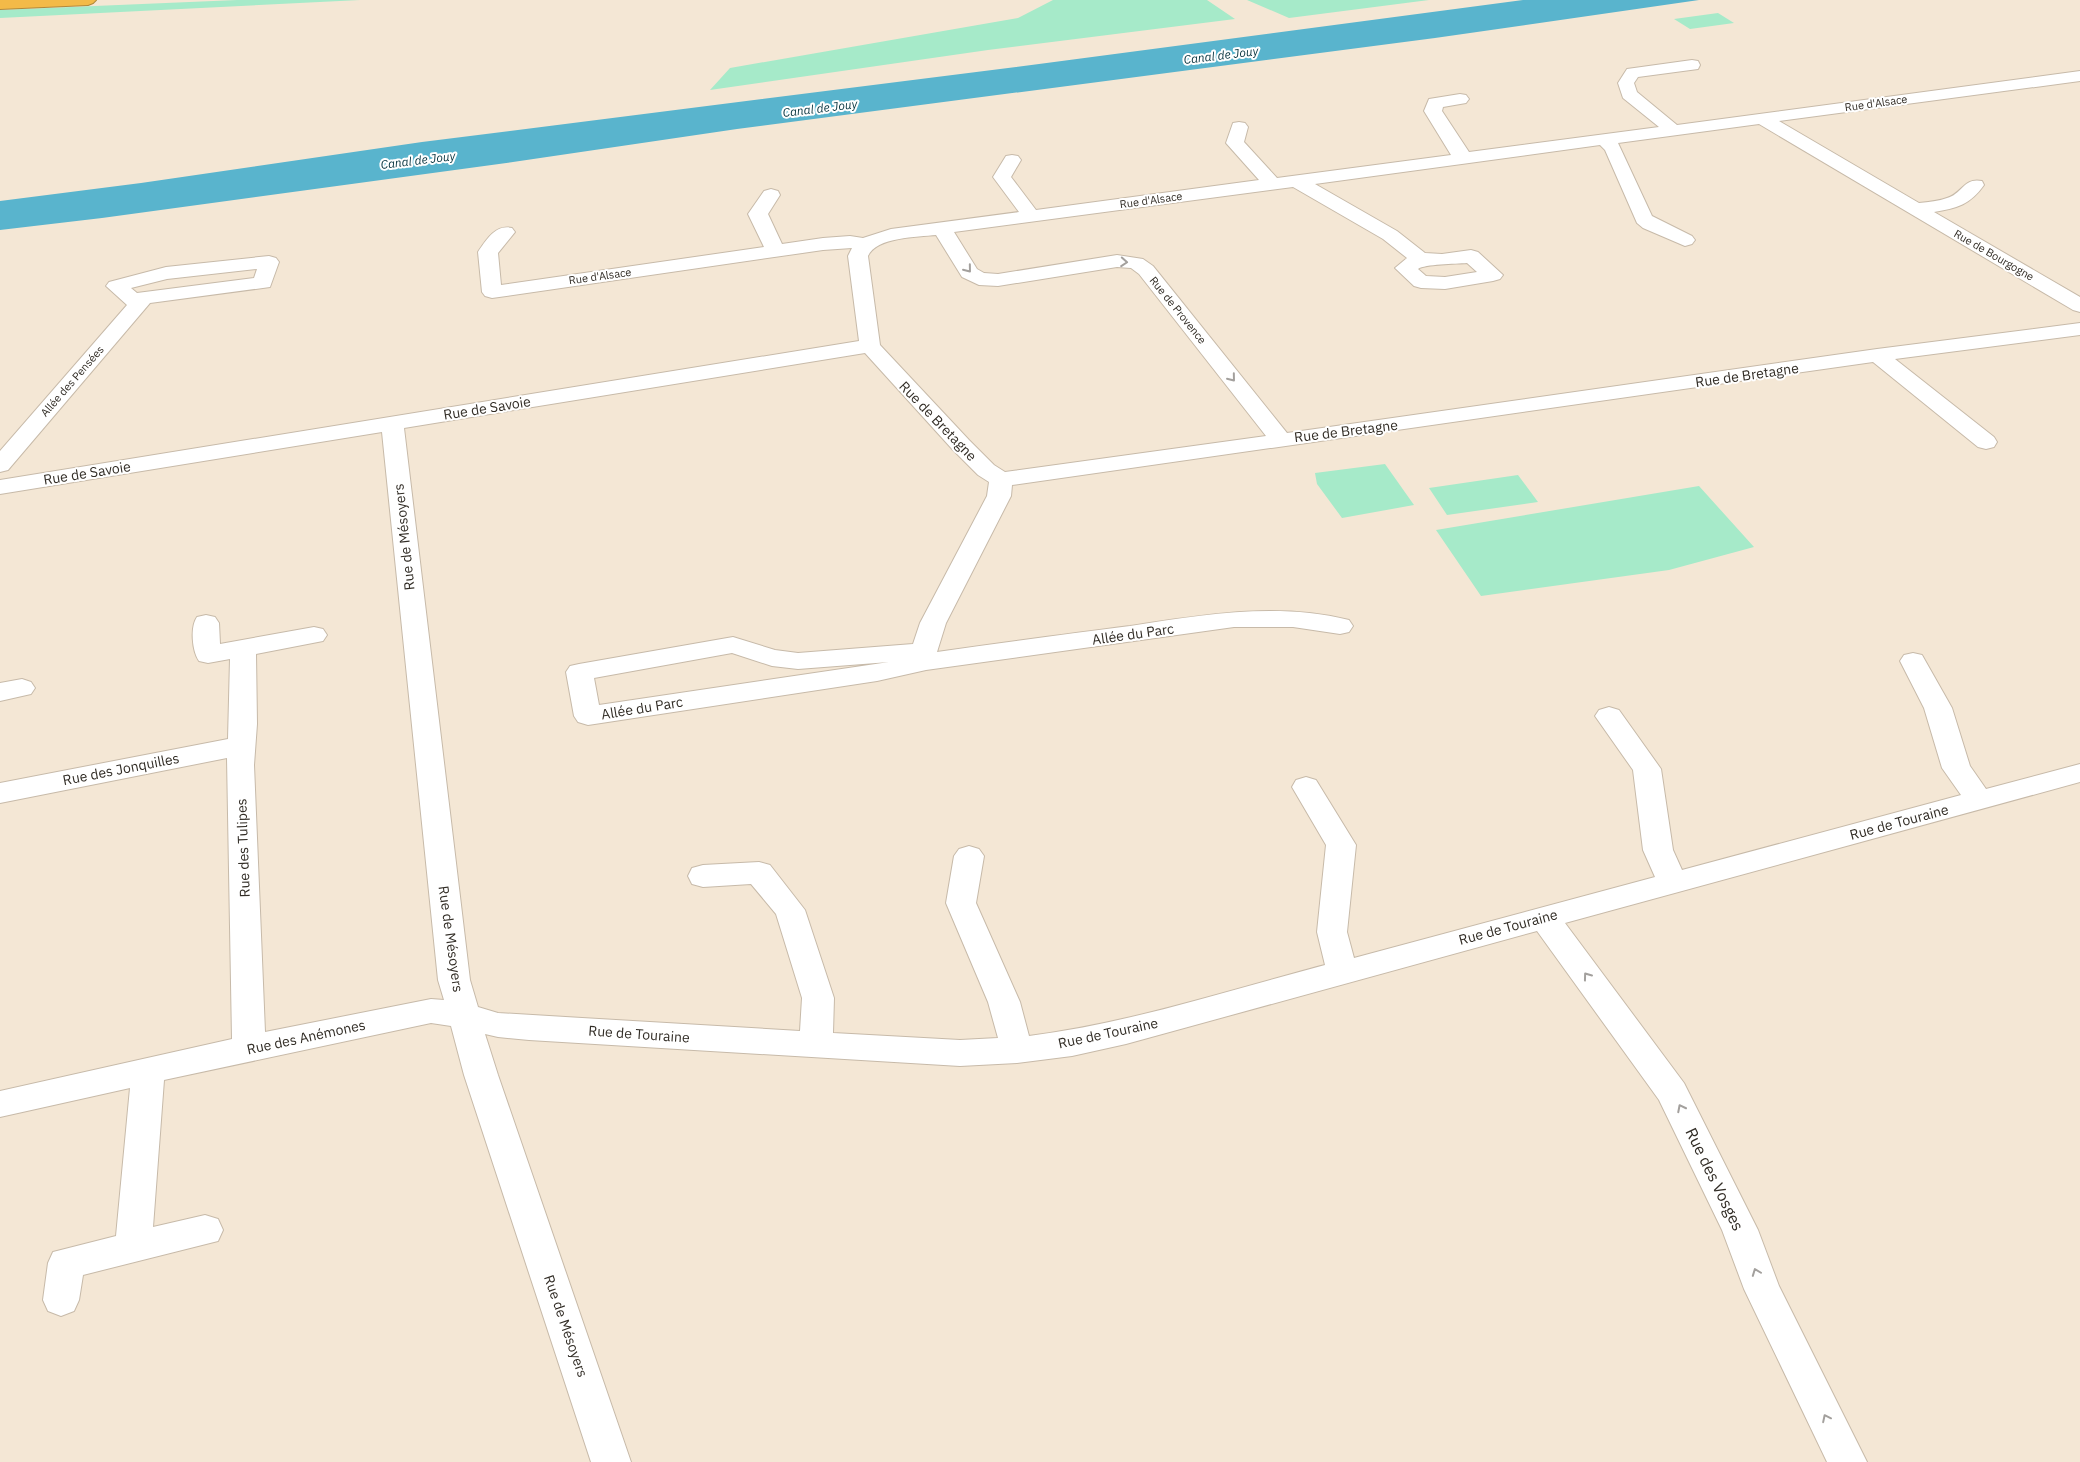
<svg xmlns="http://www.w3.org/2000/svg" width="2080" height="1462" font-family="'IBM Plex Sans',sans-serif">
  <style>
    .green { fill: #a6eac9 }
    .water { fill: #59b4cd }
    .lines { fill: none; stroke-linecap: round; stroke-linejoin: round }
    .street-casing { stroke: #c7baa9; stroke-width: 2 }
    .highway-casing { stroke: #af893c; stroke-width: 2 }
    .street { fill: #fff; fill-rule: evenodd }
    .highway { fill: #f3ba48; fill-rule: evenodd }
    .oneway { stroke: #a3a09d }
    .labels { text-anchor: middle; dominant-baseline: central; stroke-width: 4; stroke-linejoin: round; paint-order: stroke }
    .far-street-label { font-size: 11px; fill: #322d26; stroke: #fff }
    .far-water-label { font-size: 12px; font-style: italic; fill: #04313c; stroke: #fff }
    .street-label { font-size: 14px; fill: #322d26; stroke: #fff }
    .near-street-label { font-size: 16px; fill: #322d26; stroke: #fff }
  </style>
  <rect width="100%" height="100%" fill="#f4e7d5"/>
  <path class="green" d="M237 0H360L0 18V10Z
    M1053 0H1207L1235 19 988 50 710 90 730 68 1018 18Z
    M1247 0H1429L1289 18Z
    M1718 13 1734 23 1690 29 1674 19Z
    M1385 464 1414 505 1342 518 1317 484 1315 473Z
    M1518 475 1538 502 1447 515 1429 488Z
    M1699 486 1754 547 1669 570 1481 596 1436 530Z"/>
  <path class="water" d="M1523 0H1699L1435 38 737 129 513 162 102 218 0 230V201L141 183 422 142 1039 64Z"/>
  <g class="lines">
    <g class="street-casing">
      <path id="street" d="M1692 60 1698 61 1700 65 1698 69 1638 77 1634 83 1637 92 1677 125 2080 71V81L1779 121 1919 203C1929 202 1939 201 1947 198 1962 194 1964 177 1982 181L1984 185C1970 205 1957 208 1934 212L2080 297V312L2073 310 1759 124 1618 143 1652 216 1692 236 1695 240 1692 244 1685 246 1643 228 1637 223 1605 150 1600 145 1315 184 1397 231 1425 253 1442 254 1471 250 1478 252 1503 275 1500 279 1493 281 1445 289 1421 288 1414 286 1395 268 1407 258 1383 239 1293 187 954 232 977 269 984 273 998 274 1117 255 1143 259 1153 266 1287 433 1877 349 2080 323V335L1895 359 1994 437 1997 442 1994 447 1986 449 1978 447 1873 362 1012 485 1011 496 946 623 937 652C1001 643 1066 634 1130 626 1203 615 1276 602 1349 620L1353 626 1349 632 1340 634 1293 627H1234L926 670 877 681 588 725 578 722 574 716 566 672 570 666 579 664 733 637 775 650 798 653 913 644 920 623 987 496 989 482 978 475 953 450 865 353 404 428 470 980 478 1007 498 1013 800 1031 802 998 776 914 751 884 703 887 692 884 688 876 692 868 703 865 759 862 770 865 805 910 834 998 833 1033 960 1040 998 1038 988 1002 946 903 954 856 959 849 969 846 979 849 984 856 976 903 1020 1002 1029 1036C1130 1023 1227 991 1325 965L1317 932 1326 845 1292 787 1296 780 1306 777 1316 780 1356 845 1347 932 1354 958 1655 877 1643 850 1633 770 1595 716 1599 710 1609 707 1619 710 1661 769 1673 850 1682 870 1961 795 1942 768 1924 708 1900 661 1904 655 1913 653 1922 655 1952 708 1970 766 1986 789 2080 764V782L1565 923 1684 1083 1758 1230 1779 1286 1867 1462H1827L1744 1289 1722 1230 1659 1100 1537 931 1126 1044 1072 1056 1017 1063 960 1066 529 1040 498 1037 485 1034 498 1075 631 1462H591L464 1075 451 1026 431 1023 164 1080 153 1227 205 1215 218 1219 223 1230 218 1241 83 1275 79 1300 74 1311 61 1316 48 1311 43 1300 48 1263 53 1252 116 1236 130 1088 0 1117V1091L232 1039 227 758 0 803V783L228 739 230 659 208 663 199 661C192 651 190 627 197 617L206 615 215 617 219 623 220 644 314 627 323 629 327 635 323 641 256 654 257 724 254 765 265 1032 431 999 444 1000 438 980 382 432 0 494V480L859 341 848 256 852 248 823 250 492 298 485 296 482 292 478 252C486 240 496 224 512 228L515 232 498 253 501 285 764 247 748 214 764 191 771 189 778 191 780 195 768 214 782 244 823 238 850 236 863 238 891 229 1019 212 993 177 1006 156 1012 155 1018 156 1021 160 1011 177 1036 210 1259 180 1226 143 1233 123 1239 122 1245 123 1248 127 1244 142 1277 178 1451 155 1424 111 1429 99 1460 94 1466 95 1469 99 1466 103 1443 107 1442 111 1469 152 1659 127 1623 98 1618 83 1627 69ZM936 235 962 277 979 285 998 286 1117 267 1131 268 1139 274 1266 436 1005 472 994 465 969 440 880 345 868 256C876 237 918 237 936 235ZM1467 263 1477 272 1445 277 1426 276 1418 269C1425 264 1455 264 1467 263ZM732 653 772 666 798 669 889 662 599 705 594 678Z
        M269 256 276 258 279 262 270 287 150 303 8 470 0 472V451L127 305 106 286 109 282 166 267ZM257 269 254 278 137 293 131 288 167 279Z
        M22 679 31 682 35 688 31 694 0 701V683Z"/>
    </g>
    <g class="highway-casing">
      <path id="highway" d="M0 0H96L93 3 88 5 0 9Z"/>
    </g>
    <use href="#street" class="street"/>
    <use href="#highway" class="highway"/>
  </g>
  <defs><path id="oneway-chevron" d="M-2-3.5L2.5 0L-2 3.5" fill="none" stroke-width="1.6" stroke-linecap="round" stroke-linejoin="round" transform="scale(1.25)"/></defs>
  <g class="oneway">
    <use href="#oneway-chevron" transform="translate(1124 262) rotate(4)"/>
    <use href="#oneway-chevron" transform="translate(968 269) rotate(51)"/>
    <use href="#oneway-chevron" transform="translate(1232 378) rotate(51)"/>
    <use href="#oneway-chevron" transform="translate(1587 976) rotate(-126)"/>
    <use href="#oneway-chevron" transform="translate(1681 1108) rotate(-117)"/>
    <use href="#oneway-chevron" transform="translate(1756 1272) rotate(-111)"/>
    <use href="#oneway-chevron" transform="translate(1826 1418) rotate(-116)"/>
  </g>
  <g class="labels">
    <g class="far-street-label">
      <text transform="translate(1876 103) rotate(-8)">Rue d'Alsace</text>
      <text transform="translate(1151 200) rotate(-8)">Rue d'Alsace</text>
      <text transform="translate(1994 255) rotate(30)">Rue de Bourgogne</text>
      <text transform="translate(600 276) rotate(-8)">Rue d'Alsace</text>
      <text transform="translate(1178 310) rotate(51)">Rue de Provence</text>
      <text transform="translate(72 381) rotate(-49)">Allée des Pensées</text>
    </g>
    <g class="far-water-label">
      <text transform="translate(1221 55) rotate(-7)">Canal de Jouy</text>
      <text transform="translate(820 108) rotate(-7)">Canal de Jouy</text>
      <text transform="translate(418 160) rotate(-7)">Canal de Jouy</text>
    </g>
    <g class="street-label">
      <text transform="translate(1747 375) rotate(-8)">Rue de Bretagne</text>
      <text transform="translate(487 408) rotate(-9)">Rue de Savoie</text>
      <text transform="translate(938 421) rotate(46)">Rue de Bretagne</text>
      <text transform="translate(1346 431) rotate(-7)">Rue de Bretagne</text>
      <text transform="translate(87 473) rotate(-9)">Rue de Savoie</text>
      <text transform="translate(404 537) rotate(-96)">Rue de Mésoyers</text>
      <text transform="translate(1133 634) rotate(-8)">Allée du Parc</text>
      <text transform="translate(642 708) rotate(-9)">Allée du Parc</text>
      <text transform="translate(121 769) rotate(-11)">Rue des Jonquilles</text>
      <text transform="translate(1899 822) rotate(-15)">Rue de Touraine</text>
      <text transform="translate(243 848) rotate(-92)">Rue des Tulipes</text>
      <text transform="translate(1508 927) rotate(-15)">Rue de Touraine</text>
      <text transform="translate(451 939) rotate(82)">Rue de Mésoyers</text>
      <text transform="translate(1108 1033) rotate(-12)">Rue de Touraine</text>
      <text transform="translate(639 1034) rotate(4)">Rue de Touraine</text>
      <text transform="translate(306 1037) rotate(-12)">Rue des Anémones</text>
      <text transform="translate(566 1326) rotate(71)">Rue de Mésoyers</text>
    </g>
    <g class="near-street-label">
      <text transform="translate(1715 1179) rotate(64)">Rue des Vosges</text>
    </g>
  </g>
</svg>
